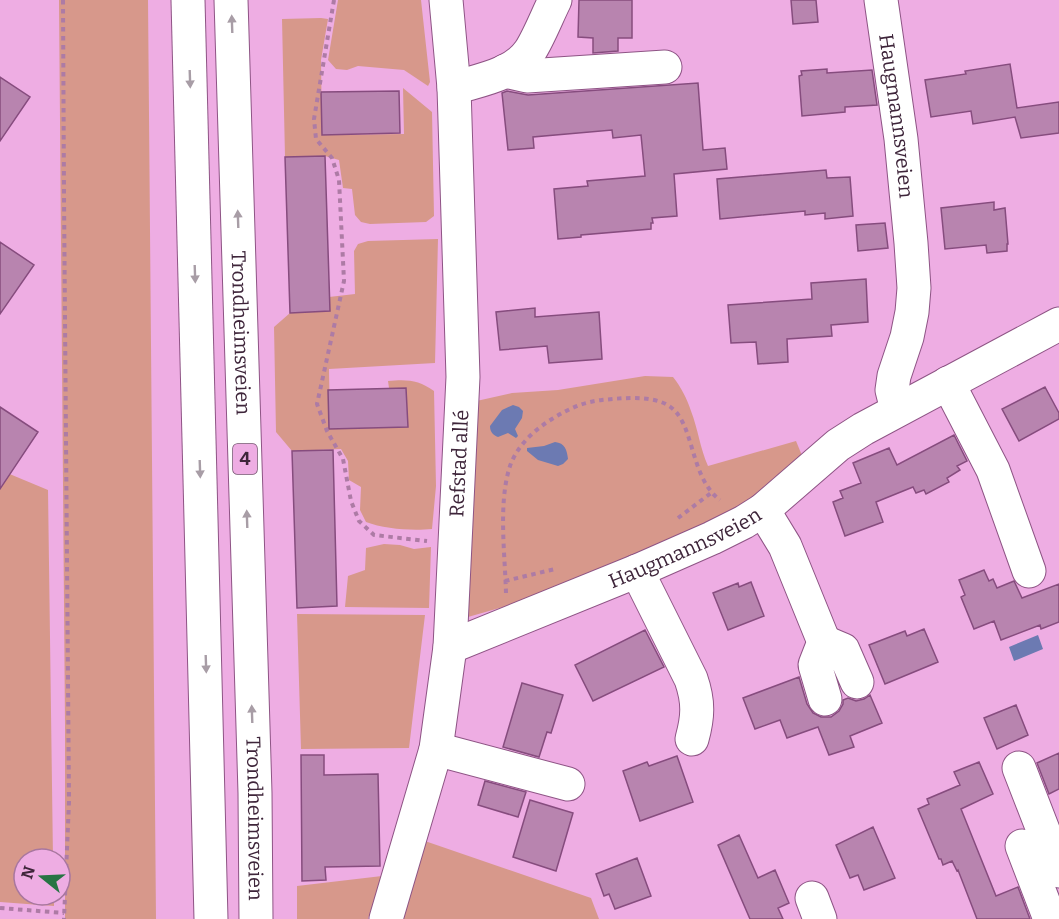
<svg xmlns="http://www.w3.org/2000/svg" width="1059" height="919" font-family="Bitter,serif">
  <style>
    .green { fill: #d7988b }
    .water { fill: #6c7ab2 }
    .building { fill: #b884af; stroke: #864c7e; stroke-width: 1.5 }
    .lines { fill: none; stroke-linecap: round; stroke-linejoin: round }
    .minor-casing { stroke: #8e5485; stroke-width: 35 }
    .highway-casing { stroke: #8e5485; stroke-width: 35 }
    .path { stroke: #ad7ba5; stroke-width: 4; stroke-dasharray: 4.5 4.5; stroke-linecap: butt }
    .minor { stroke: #fff; stroke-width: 33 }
    .highway { stroke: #fff; stroke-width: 33 }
    .oneway { fill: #a89da6 }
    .labels { text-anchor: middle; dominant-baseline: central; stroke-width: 5; stroke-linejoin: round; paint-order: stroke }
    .shield { fill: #eeade3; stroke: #734e6d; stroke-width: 1.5 }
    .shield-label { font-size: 18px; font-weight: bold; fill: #3e253a }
    .street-label { font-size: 20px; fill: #3e253a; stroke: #eeade3 }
  </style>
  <rect width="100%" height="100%" fill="#eeade3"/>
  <path class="green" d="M59 0H148L156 919H65V725Z
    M338 0H421L430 82 428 86 404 70 358 66 347 70 336 69 328 60Z
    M321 18 328 19 321 60 322 135 404 134 403 88 432 112 434 216 426 222 370 224 361 222 355 215 352 189 343 188 339 160 325 156 285 157 282 19Z
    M438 239 435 363 329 369 330 429 407 427 406 388H389L388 381C407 379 419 380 434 391L436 486 432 529C412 531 384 529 366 522L360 510 361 487 349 480 348 461 341 449 292 451 276 432 274 327 290 313 329 311V297L355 294 354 251 358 244 368 241Z
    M645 376 673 377C681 387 687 399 691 411 698 429 700 448 708 466L796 441 803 458 734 518 528 600 468 617 465 598 472 402 512 393 558 390Z
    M0 470 48 490 53 859H24V895H54V906L0 902Z
    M384 544 400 545 414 549 431 547 429 608 345 607 348 576 365 570 366 548Z
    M297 614 425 615 409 748 301 749Z
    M422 840 591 898 599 919H398Z
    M382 876 368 919H297V886Z"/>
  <path class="water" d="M513 405 519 407 523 411 522 418 515 429 518 436 516 438 508 433 498 437C493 435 490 432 490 426L502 410Z
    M555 442C565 443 567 450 568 459L563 464 558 466 538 460 527 451V448L544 446Z
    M1038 635 1043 649 1014 661 1009 647Z"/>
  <path class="building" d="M579 0H632V38H618V51L593 53V38L578 37Z
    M791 0H816L818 22 793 24Z
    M1010 64 1017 108 1059 102V133L1021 138 1015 117 973 124 971 111 931 117 925 80 966 74 965 71Z
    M827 69V73L872 70 877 105 845 107V112L802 116 799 76 802 75 801 71Z
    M0 77 30 97 0 141Z
    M698 83 703 150 725 148 727 169 674 174 677 216 652 218 653 223H651V229L581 235V237L558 239 554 189 588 186 587 181 645 176 641 135 613 138 612 130 533 137 534 148 508 150 502 93 507 91 528 95Z
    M399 91 400 133 322 135 321 92Z
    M325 156 330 311 290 313 285 157Z
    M826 170 827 178 850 177 853 216 825 219V213L805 215V211L720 219 717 179Z
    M994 202V210L1005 208 1008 244H1007V251L987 253 986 245 945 249 941 208Z
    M885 223 888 248 858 251 856 225Z
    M0 242 34 265 0 314Z
    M866 279 868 322 831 325 832 336 787 339 788 362 758 364 756 342 731 343 728 305 812 299 811 283Z
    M535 308V317L599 312 602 359 549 363 547 346 500 350 496 312Z
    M1045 387 1059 413V419L1019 441 1002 409Z
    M406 388 408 427 329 429 328 390Z
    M0 407 38 432 0 489Z
    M954 435 967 461 957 466 960 470 947 478 949 482 926 494 924 490 916 493 913 487 876 502 883 522 845 536 833 502 843 498 840 491 861 483 853 463 889 448 897 465Z
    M333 450 337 606 297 608 292 451Z
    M984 570 989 581 993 579 997 588 1014 581 1022 598 1059 584V622L1041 629 1040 625 1001 640 994 621 974 629 961 597 965 595 959 580Z
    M751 582 764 616 728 630 713 593 738 583 739 587Z
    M924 629 938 662 885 684 869 645 905 631 907 636Z
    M645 630 664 667 593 701 575 665Z
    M799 677 807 704 813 713 821 717H831L839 711 843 704V700L848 698 856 701 864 699 870 695 882 723 850 736 854 747 829 755 818 727 787 738 780 720 755 729 743 698Z
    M522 683 563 695 551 733 547 732 539 757 503 747Z
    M1016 705 1028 735 997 749 984 718Z
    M1059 753V789L1049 794 1037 763Z
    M301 755H324V775L378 774 380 866 325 867 326 880 302 881Z
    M677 756 693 802 640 821 623 771 647 762 649 766Z
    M979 762 993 794 961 809 996 896 1018 887 1030 919H977L958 870 957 871 952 861 943 865 941 859H939L918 809 929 804 927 799 960 785 954 772Z
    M485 781 526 792 518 817 478 805Z
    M530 800 573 813 556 871 513 857Z
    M873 827 895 878 864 890 858 875 850 878 836 845Z
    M739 835 758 878 775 870 789 903 778 908 783 919H750L718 845Z
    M637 858 651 896 615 909 609 894 604 896 596 874Z"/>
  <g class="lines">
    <g class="minor-casing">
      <g id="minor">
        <path id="s1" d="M881 0 901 139 911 243 914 288 912 312 907 337 894 376 892 390 897 410"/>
        <path d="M505 71 527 76 665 67"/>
        <path d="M454 88C479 80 514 75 530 51 539 37 547 16 555 0"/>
        <path d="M948 383 993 470 1029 571"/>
        <path d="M763 510 785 546 824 642"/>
        <path d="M637 571 691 679C699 702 698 717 692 739"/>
        <path id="s2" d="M450 647 637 571 712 538 744 522 763 510 838 445 863 429 1059 324"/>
        <path d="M825 699 815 665 824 642 843 650 857 682"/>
        <path d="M436 749 568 784"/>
        <path d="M1019 768 1059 871"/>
        <path d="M1022 846 1050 919"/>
        <path d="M812 898 820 919"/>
        <path id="s3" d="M386 919 436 749 450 647 463 377 454 88 446 0"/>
      </g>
    </g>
    <g class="highway-casing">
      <g id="highway">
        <path d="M188 0 211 919"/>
        <path id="s4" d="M231 0 255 793 256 919"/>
      </g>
    </g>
    <path class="path" d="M63 0 64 197 69 802 64 919
      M334 0 314 119 316 139 332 158 339 180 344 281 317 404 327 431 343 459 351 501 359 521 374 535 427 541
      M678 518 711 493
      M505 581 555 569
      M506 593C505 554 498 503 510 466 517 446 534 430 552 419 568 409 583 402 602 400 621 398 653 395 669 406 695 422 689 477 720 500
      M0 908 64 913"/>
    <use href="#minor" class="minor"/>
    <use href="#highway" class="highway"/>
  </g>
  <defs><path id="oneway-solid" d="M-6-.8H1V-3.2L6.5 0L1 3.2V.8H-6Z" transform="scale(1.5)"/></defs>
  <g class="oneway">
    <use href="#oneway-solid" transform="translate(232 24) rotate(-92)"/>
    <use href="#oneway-solid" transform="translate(190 79) rotate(88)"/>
    <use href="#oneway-solid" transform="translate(238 219) rotate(-92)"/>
    <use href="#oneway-solid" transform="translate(195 274) rotate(88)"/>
    <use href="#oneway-solid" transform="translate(200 469) rotate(88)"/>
    <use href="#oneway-solid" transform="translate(247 519) rotate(-92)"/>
    <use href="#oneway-solid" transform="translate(206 664) rotate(88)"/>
    <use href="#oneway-solid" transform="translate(252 714) rotate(-92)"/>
  </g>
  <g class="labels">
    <rect class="shield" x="233" y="444" width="24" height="30" rx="4.5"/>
    <g class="shield-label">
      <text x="245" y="459">4</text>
    </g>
    <g class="street-label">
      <text stroke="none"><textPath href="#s1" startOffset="117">Haugmannsveien</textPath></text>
      <text stroke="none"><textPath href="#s4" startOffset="333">Trondheimsveien</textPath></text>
      <text stroke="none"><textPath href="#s3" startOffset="464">Refstad allé</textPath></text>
      <text stroke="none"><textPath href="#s2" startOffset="255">Haugmannsveien</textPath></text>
      <text stroke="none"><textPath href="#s4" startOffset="819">Trondheimsveien</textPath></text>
    </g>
  </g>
  <g transform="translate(42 877) rotate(288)"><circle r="28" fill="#eeade3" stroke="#a8779f" stroke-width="1.5"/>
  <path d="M0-4.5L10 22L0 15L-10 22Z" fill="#277444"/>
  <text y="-9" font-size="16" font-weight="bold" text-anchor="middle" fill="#3e253a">N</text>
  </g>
</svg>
